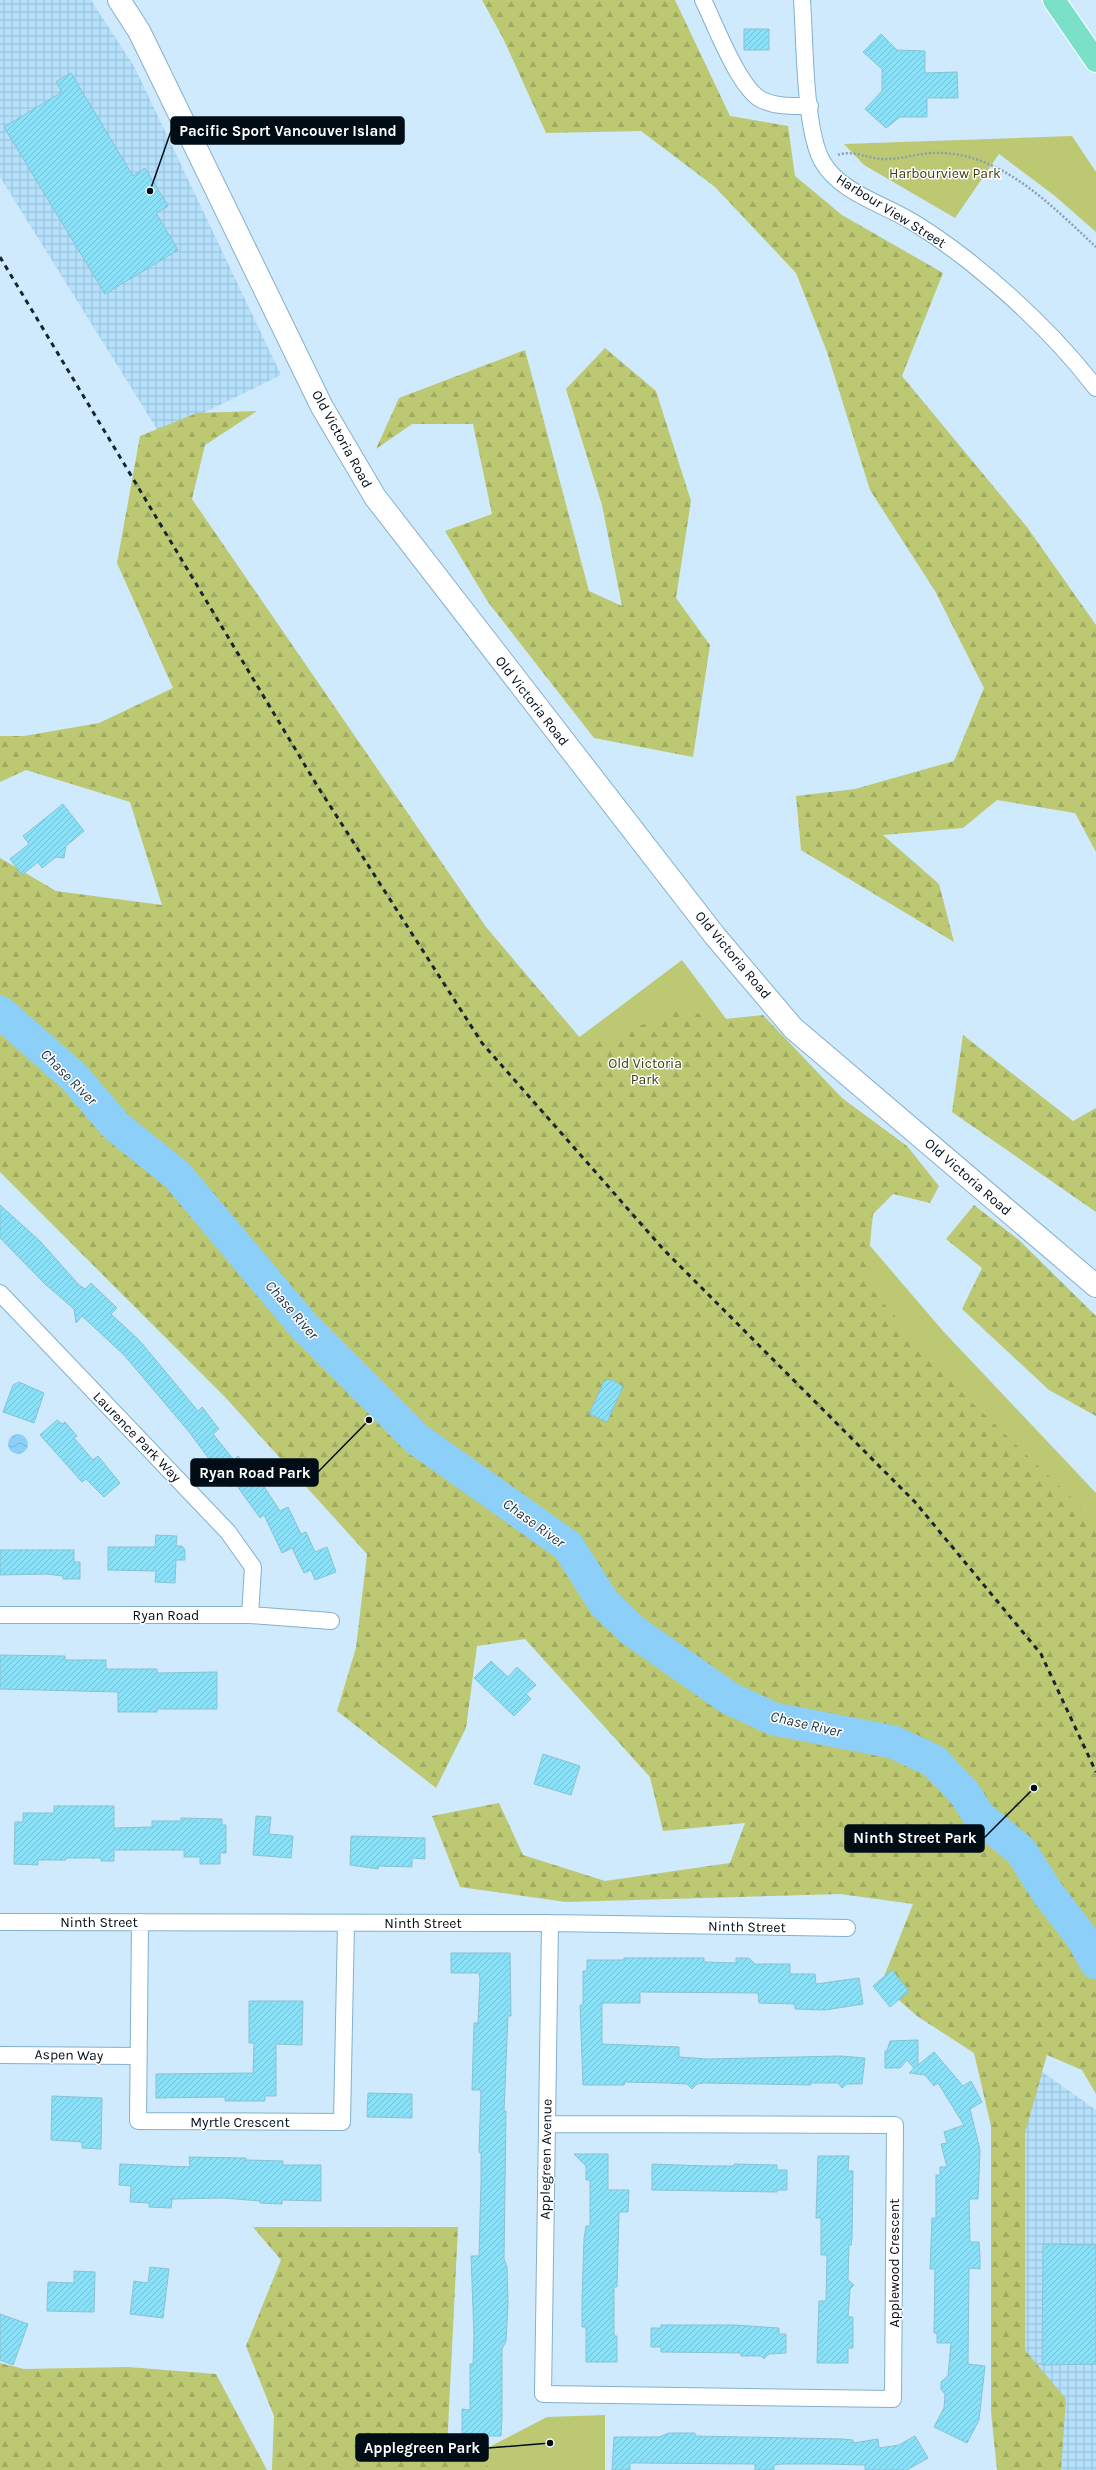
<svg xmlns="http://www.w3.org/2000/svg" width="1096" height="2470" font-family="Karla,sans-serif">
  <style>
    .industrial { fill: url(#industrial-grid) }
    .green { fill: #bcc872 }
    .forest { fill: url(#forest-firs) }
    .water { fill: url(#water-waves) }
    .lines { fill: none; stroke-linecap: round; stroke-linejoin: round }
    .river { stroke: #8ccff8; stroke-width: 33 }
    .building { fill: url(#building-hatch); stroke: #89c3d2 }
    .street-casing { stroke: #83b0cc; stroke-width: 18 }
    .secondary-casing { stroke: #83b0cc; stroke-width: 24 }
    .highway-casing { stroke: #fff; stroke-width: 24 }
    .path { stroke: #8aa0b0; stroke-width: 2.5; stroke-dasharray: 2 2; stroke-linecap: butt }
    .street { stroke: #fff; stroke-width: 16 }
    .secondary { stroke: #fff; stroke-width: 22 }
    .highway { stroke: #7ae0c7; stroke-width: 22 }
    .rail { stroke: #162530; stroke-width: 3; stroke-dasharray: 5 5; stroke-linecap: butt }
    .labels { text-anchor: middle; dominant-baseline: central; stroke-width: 3; stroke-linejoin: round; paint-order: stroke }
    .park-label { font-size: 14px; fill: #393f0b; stroke: #fff }
    .street-label { font-size: 14px; fill: #000d17; stroke: #fff }
    .water-label { font-size: 15px; font-style: italic; fill: #1d323f; stroke: #fff }
    .leader { fill: none; stroke: #000d17; stroke-width: 1.5 }
    .callout-dot { fill: #000d17; stroke: #fff; stroke-width: 1.5 }
    .callout { fill: #000d17; stroke: #000d17; stroke-width: 1.5 }
    .callout-label { font-size: 15px; text-anchor: middle; font-weight: bold; fill: #fff }
  </style>
  <defs>
    <pattern id="industrial-grid" width="8" height="8" patternUnits="userSpaceOnUse"><rect width="8" height="8" fill="#b5e0fb"/><path d="M0 4h8M4 0v8" fill="none" stroke="#9abfd6"/></pattern>
    <pattern id="forest-firs" width="22" height="20" patternUnits="userSpaceOnUse"><rect width="22" height="20" fill="#bcc872"/><path d="M5 1l3.5 6h-7zM16 11l3.5 6h-7z" fill="#a0ab62"/></pattern>
    <pattern id="water-waves" width="16" height="10" patternUnits="userSpaceOnUse"><rect width="16" height="10" fill="#8ccff8"/><path d="M0 5q4-4 8 0t8 0" fill="none" stroke="#77b1d4"/></pattern>
    <pattern id="building-hatch" width="6" height="6" patternUnits="userSpaceOnUse"><rect width="6" height="6" fill="#8ae0f6"/><path d="M-1 1l2-2M0 6l6-6M5 7l2-2" fill="none" stroke="#75bfd2"/></pattern>
  </defs>
  <rect width="100%" height="100%" fill="#cfeafc"/>
  <path class="industrial" d="M0 0H91L135 68 281 375 160 434 0 177Z
    M1024 2059 1096 2110V2470H1000Z"/>
  <path class="green" d="M1072 136 1096 172V232L1055 196 999 154 955 218 864 165 844 144Z
    M682 960 757 1060H711L943 1331 1096 1493V1596L549 1060Z
    M605 2415V2470H445L547 2417Z"/>
  <path class="forest" d="M482 0H675L730 116 788 126 795 176 842 215 943 273 902 376 1027 527 1096 625V852L1075 813 997 800 963 828 883 835 939 884 954 942 801 850 796 796 855 789 954 761 984 688 935 591 870 490 827 352 796 273 715 187 641 131 546 133 503 38Z
    M605 348 656 391 691 501 676 598 710 645 693 757 594 738 488 602 445 531 492 514 473 424H412L376 449 399 398 525 350 589 591 622 606 602 505 566 389Z
    M257 411 205 445 192 499 486 927 581 1039 615 1037 677 1009 725 1019 763 1015 842 1098 907 1146 939 1186 930 1203 893 1194 873 1214 866 1283 964 1395 1096 1521V2094L1082 2070 1047 2055 1025 2133V2350L1066 2399 1061 2470H997L991 2412V2126L974 2053 917 2016 881 1984 913 1904 840 1894 566 1902 460 1887 432 1816 499 1803 523 1855 605 1881 730 1863 745 1823 663 1831 650 1777 525 1639 477 1646 466 1728 436 1788 337 1711 356 1648 367 1554 224 1396 0 1172V858L56 891 162 905 130 802 26 770 0 782V736H24L99 723 173 688 117 563 140 436 197 413Z
    M963 1035 1073 1121 1096 1108V1212L952 1112Z
    M974 1205 1019 1240 1096 1316V1416L1049 1390 962 1309 982 1268 946 1239Z
    M253 2227H458L447 2449 497 2470H272L274 2416 246 2346 281 2260Z
    M0 2363 24 2369 128 2367 216 2374 267 2470H0Z"/>
  <path class="water" d="M8 1444a10 10 0 1 1 20 0a10 10 0 1 1-20 0Z"/>
  <g class="lines">
    <path class="river" d="M0 1012 74 1077 116 1126 177 1175 303 1325 417 1439 568 1546 604 1603 632 1630 729 1698 774 1719 893 1742 934 1761 965 1794 979 1816 1021 1851 1047 1892 1083 1939 1096 1963"/>
  </g>
  <path class="building" d="M744 29H769V50H744Z
    M881 34 897 50 925 51V73L957 72 958 98H927V117H900L886 128 865 109 882 91V69L863 52Z
    M71 73 133 176 145 168 168 206 156 213 178 250 105 294 4 127 62 92 56 82Z
    M63 804 84 831 66 846 64 858 56 857 42 868 38 862 22 875 10 859 29 844 23 836Z
    M0 1205 40 1241 79 1285 85 1289 91 1283 117 1308 111 1314 140 1341 198 1411 202 1407 219 1429 213 1434 234 1460 238 1456 259 1479 280 1511 288 1507 301 1534 306 1532 315 1552 327 1547 336 1572 315 1580 311 1570 304 1573 292 1548 282 1553 264 1515 260 1518 235 1483 231 1487 226 1482 190 1433 124 1355 82 1316 76 1323 74 1309 45 1284 0 1238Z
    M605 1379 615 1381 623 1387 607 1422 589 1414Z
    M19 1382 44 1393 34 1423 3 1412 13 1385Z
    M57 1420 62 1424 65 1422 77 1436 74 1438 93 1460 98 1456 120 1483 104 1497 86 1479 82 1482 40 1435Z
    M156 1535 177 1536 176 1546H182L185 1550V1560H176L175 1583 155 1582 156 1571 108 1570V1547H155Z
    M0 1550H74V1562H80V1579H63V1576L46 1574 0 1575Z
    M0 1655 65 1656V1660H106V1669H157V1673L217 1672V1709H157V1712H118V1692L0 1689Z
    M491 1661 508 1677 517 1667 536 1685 526 1694 531 1699 514 1716 474 1678Z
    M543 1754 580 1766 571 1795 534 1784Z
    M54 1806H114V1828L152 1827V1821H181V1818L222 1819V1825H226V1853H220V1864H200V1857H184V1850H114V1861H101V1858H66V1860H38V1865L14 1864 15 1822H23V1813H54Z
    M256 1816 271 1817 269 1834 293 1836 291 1858 253 1855Z
    M351 1836 425 1838V1859L412 1858V1867L379 1866 378 1869 350 1865Z
    M451 1953H510L511 2016H508L504 2111H506L504 2259 507 2267 508 2303 506 2341 502 2349V2418L501 2436H484V2445L462 2444V2409L470 2410V2364H473L474 2336 471 2256H479L481 2183V2153L479 2152 481 2090H472L474 2023H478L480 1979 479 1973H451Z
    M624 1958H704V1962L736 1963V1958H749L755 1964H790V1974H815L816 1984 859 1978 863 2004 825 2010 795 2009V2004L759 2003 758 1993 640 1992V2003H602V2044L679 2047V2057L707 2059 841 2056 865 2058 862 2084H847L842 2088 838 2083H811V2085L704 2083 697 2084 692 2089 687 2084 667 2083 625 2082 624 2085H583L580 2005H583V1971H587V1960H624Z
    M892 1970 909 1991 890 2007 873 1986Z
    M249 2001H303L302 2045 276 2044V2096H265V2101H225V2097L156 2098V2074L253 2073 254 2043H249Z
    M918 2040V2065L934 2052 963 2086 971 2081 982 2102 970 2109 980 2150 978 2199H969L970 2242H979L980 2256V2269L969 2268 968 2364 985 2366 979 2420 967 2443 934 2427 944 2408 945 2394 941 2389V2382L948 2376 951 2343H937V2333H934L935 2269H930L932 2218H936V2175H940V2167H947L941 2144 947 2143 944 2132 964 2125 938 2083 934 2086 925 2075 909 2073 914 2068 907 2060 900 2068H885V2051H887L890 2041Z
    M368 2093 412 2094V2118L367 2117Z
    M52 2096 102 2098 101 2149 82 2148V2142L51 2140Z
    M574 2154H608V2190H629L628 2212H619L617 2287H614V2336H617V2362H586V2327H582V2300L584 2239 586 2226H590V2180H586V2166Z
    M818 2156H849L848 2171H853L852 2238 851 2245H849L848 2280 854 2285 850 2289 848 2317H853V2348H848V2363H817L819 2301H826L827 2255H821V2218H816Z
    M189 2157 246 2158V2160L283 2161V2165H321V2201L282 2200V2204L260 2203V2201L223 2198 172 2199 171 2208 149 2207V2203L130 2202 131 2186 119 2185 120 2164 190 2167Z
    M652 2164 706 2166H734V2164L777 2165V2170H787V2190H777V2192L652 2190Z
    M1043 2244 1096 2245V2364L1042 2365Z
    M150 2267 169 2269 163 2318 130 2314 134 2281 148 2283Z
    M74 2271 95 2272 94 2312 47 2311 48 2282 74 2283Z
    M0 2314 28 2324 13 2365 0 2360Z
    M661 2325H734L779 2328V2334H786V2353L769 2354 764 2359 761 2356H741V2353L661 2352V2347H651V2328H661Z
    M669 2433H695V2436L843 2439 853 2440V2443L878 2439 879 2448 899 2445 915 2436 928 2458 907 2470H865V2465L826 2464H782L774 2465V2470H755V2464L638 2463H630V2470H612L614 2437H659Z"/>
  <g class="lines">
    <g class="street-casing">
      <path id="street" d="M703 0C715 24 739 89 762 100 777 107 793 106 810 106
        M802 0C805 40 804 128 822 161 839 192 883 204 911 221 930 232 949 246 966 259 1014 297 1059 340 1096 388
        M0 1293 228 1532 253 1567 250 1615
        M0 1615H250L331 1621
        M0 1922 550 1923 847 1928
        M140 1922 138 2121 342 2122 346 1923
        M0 2055 138 2056
        M547 2124 895 2125 893 2399 543 2394 550 1923"/>
    </g>
    <g class="secondary-casing">
      <path id="secondary" d="M119 0 139 31 322 407 375 497 715 936 793 1028 1096 1286"/>
    </g>
    <g class="highway-casing">
      <path id="highway" d="M1054 0 1096 61"/>
    </g>
    <path class="path" d="M838 155C853 149 870 160 886 159 904 159 922 152 940 153 1003 154 1053 207 1096 247"/>
    <use href="#street" class="street"/>
    <use href="#secondary" class="secondary"/>
    <use href="#highway" class="highway"/>
    <path class="rail" d="M0 257 318 787 482 1043 664 1250 915 1502 1041 1654 1096 1772"/>
  </g>
  <g class="labels">
    <g class="park-label">
      <text x="945" y="173">Harbourview Park</text>
      <text x="645" y="1063">Old Victoria<tspan x="645" dy="16">Park</tspan></text>
    </g>
    <g class="street-label">
      <text transform="translate(891 211) rotate(32)">Harbour View Street</text>
      <text transform="translate(342 439) rotate(61)">Old Victoria Road</text>
      <text transform="translate(532 701) rotate(52)">Old Victoria Road</text>
      <text transform="translate(733 955) rotate(50)">Old Victoria Road</text>
      <text transform="translate(968 1177) rotate(41)">Old Victoria Road</text>
      <text transform="translate(137 1437) rotate(46)">Laurence Park Way</text>
      <text x="166" y="1615">Ryan Road</text>
      <text x="99" y="1922">Ninth Street</text>
      <text x="423" y="1923">Ninth Street</text>
      <text transform="translate(747 1927) rotate(1)">Ninth Street</text>
      <text transform="translate(69 2055) rotate(1)">Aspen Way</text>
      <text x="240" y="2122">Myrtle Crescent</text>
      <text transform="translate(546 2159) rotate(-89)">Applegreen Avenue</text>
      <text transform="translate(894 2263) rotate(-90)">Applewood Crescent</text>
    </g>
    <g class="water-label">
      <text transform="translate(69 1077) rotate(45)">Chase River</text>
      <text transform="translate(292 1310) rotate(49)">Chase River</text>
      <text transform="translate(534 1523) rotate(36)">Chase River</text>
      <text transform="translate(806 1724) rotate(13)">Chase River</text>
    </g>
  </g>
  <path class="leader" d="M150 191L171 131M369 1420L318 1472M1034 1788L984 1838M550 2443L488 2448"/>
  <g class="callout-dot">
    <circle cx="150" cy="191" r="4"/>
    <circle cx="369" cy="1420" r="4"/>
    <circle cx="1034" cy="1788" r="4"/>
    <circle cx="550" cy="2443" r="4"/>
  </g>
  <g class="callout">
    <rect x="171" y="117" width="233" height="27" rx="4"/>
    <rect x="191" y="1459" width="127" height="27" rx="4"/>
    <rect x="845" y="1825" width="139" height="27" rx="4"/>
    <rect x="356" y="2434" width="132" height="27" rx="4"/>
  </g>
  <g class="callout-label">
    <text x="288" y="136">Pacific Sport Vancouver Island</text>
    <text x="255" y="1478">Ryan Road Park</text>
    <text x="915" y="1843">Ninth Street Park</text>
    <text x="422" y="2453">Applegreen Park</text>
  </g>
</svg>
